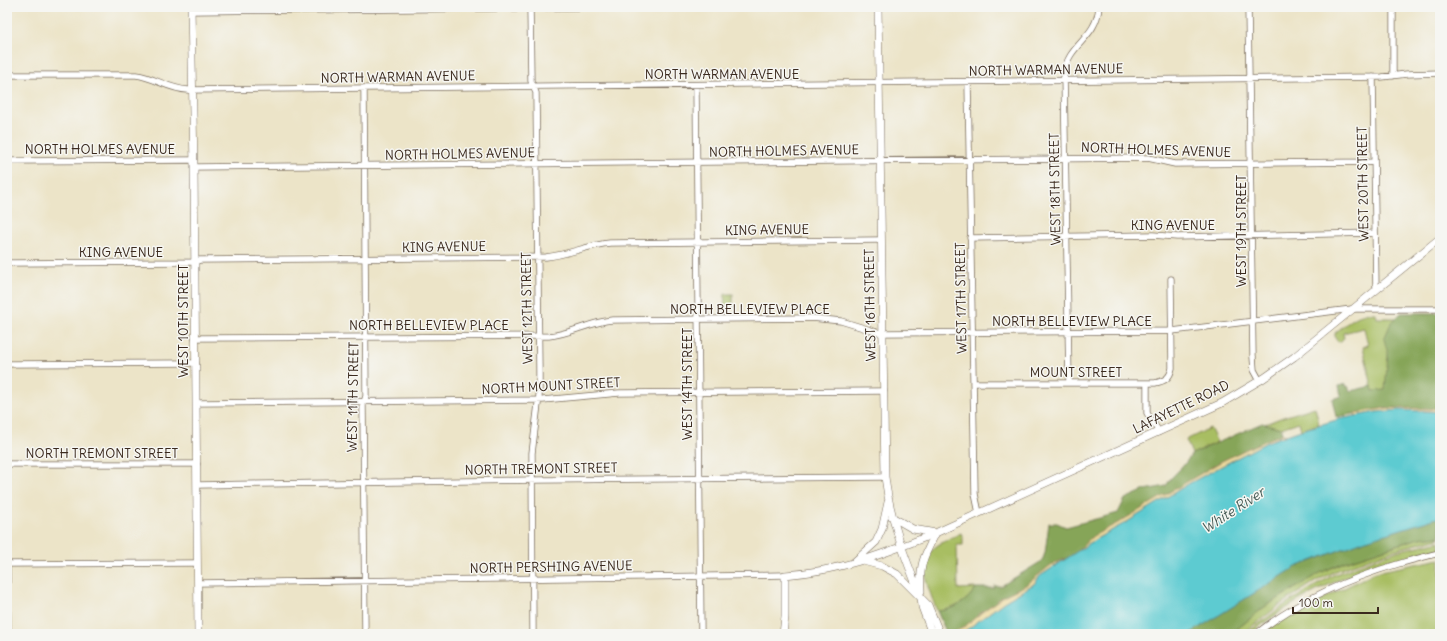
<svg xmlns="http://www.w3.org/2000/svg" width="1447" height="641" font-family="Delius,sans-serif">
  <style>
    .green { fill: #a8be62; stroke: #727440 }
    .forest { fill: #86a558; stroke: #60683b }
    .sand { fill: #eeda9e; stroke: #94825e }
    .water { fill: #5dcbd1; stroke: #4c7a78 }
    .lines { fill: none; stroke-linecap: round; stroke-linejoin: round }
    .minor-casing { stroke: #796b5a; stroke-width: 7 }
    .major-casing { stroke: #796b5a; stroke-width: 8 }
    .minor { stroke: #fff; stroke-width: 5.5 }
    .major { stroke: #fff; stroke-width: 7 }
    .labels { text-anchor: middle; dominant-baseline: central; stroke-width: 3; stroke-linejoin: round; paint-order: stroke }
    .street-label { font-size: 13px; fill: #3b2a1e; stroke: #f6f6f2 }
    .water-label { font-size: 14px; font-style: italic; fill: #455a54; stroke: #f6f6f2 }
  </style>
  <rect width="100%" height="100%" fill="#f6f6f2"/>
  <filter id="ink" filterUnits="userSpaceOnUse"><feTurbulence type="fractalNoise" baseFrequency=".025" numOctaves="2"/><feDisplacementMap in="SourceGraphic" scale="8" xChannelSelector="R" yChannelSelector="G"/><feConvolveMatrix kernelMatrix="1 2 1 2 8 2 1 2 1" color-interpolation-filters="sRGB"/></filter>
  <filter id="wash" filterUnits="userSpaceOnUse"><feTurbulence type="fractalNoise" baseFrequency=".012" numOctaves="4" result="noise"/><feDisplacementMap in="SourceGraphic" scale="16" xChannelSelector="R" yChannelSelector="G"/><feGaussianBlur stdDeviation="0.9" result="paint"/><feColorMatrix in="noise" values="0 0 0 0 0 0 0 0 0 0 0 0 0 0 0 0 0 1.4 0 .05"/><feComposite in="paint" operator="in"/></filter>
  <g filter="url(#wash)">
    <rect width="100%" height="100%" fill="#ece4c8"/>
    <path class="green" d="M725 294H733V306H724Z
      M1376 313 1377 318H1440V408L1373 391 1363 347 1368 345 1364 328 1343 333 1344 338 1341 341 1338 342 1335 338V333L1336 332C1349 322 1358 312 1376 313Z
      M1315 407 1319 424 1301 430 1299 422 1281 428 1265 424 1283 417Z
      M1210 428 1217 442 1192 454 1186 440Z
      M961 533 963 538V545H957L958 589 976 588C967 602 954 610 937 611 930 591 916 567 933 549 940 542 952 538 961 533Z
      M1440 536V538L1394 550 1336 571 1315 582 1284 602 1242 634H1231L1263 608 1318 574 1344 562 1419 538Z
      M1440 541V549C1372 562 1304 590 1250 634H1245L1287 603 1333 575 1397 551Z
      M1440 559V634H1262L1275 623 1376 572Z"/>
    <path class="forest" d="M1401 313H1440V409L1387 408 1336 417 1332 399 1341 396 1339 386 1346 384V387L1348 386 1350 391 1372 386 1373 391 1385 390 1388 354 1384 339 1391 323Z
      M1262 423 1281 428 1282 434 1255 445 1222 461 1118 523 1094 536 1072 556 1051 565 1026 585 1005 595 982 612 963 629 950 634H947L937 611C954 610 967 602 976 588H994V586H1001L1042 561 1045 553 1049 523H1057L1066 527 1118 513 1125 499 1145 490 1166 486 1171 478 1183 466 1192 454Z
      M1437 518 1440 519V536L1419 538 1344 562 1318 574 1263 608 1231 634H1189L1296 567 1363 541Z"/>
    <path class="sand" d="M1387 408 1440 409V412C1411 409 1384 410 1356 416L1355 413Z
      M1282 434 1287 435 1267 442 1190 483 1127 522 1096 539 1040 576 1034 584 1004 602 961 634H950L963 628 982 612 1005 595 1026 585 1051 565 1072 556 1093 536 1118 523 1222 461 1255 445Z"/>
    <path class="water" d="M1400 410 1440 412V519L1437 518 1363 541 1296 567 1189 634H961L1004 602 1034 584 1040 576 1096 539 1127 522 1190 483 1267 442 1301 430 1340 419 1376 412Z"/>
  </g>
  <g filter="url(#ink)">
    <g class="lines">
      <g class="minor-casing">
        <path id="minor" d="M530 7 531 81 536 93 539 370V396L532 453 533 634
          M1248 7 1253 357 1254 370 1260 381
          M1393 7V76
          M191 11 623 7
          M7 75H136C154 77 168 89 188 90L1382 77 1407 74 1440 73
          M1373 77 1376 290
          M968 82 975 494 979 513
          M696 85 701 634
          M364 88 366 396 363 405 365 634
          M7 161 194 160
          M194 167 1148 158 1175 164 1374 162
          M970 238 1153 235 1177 237 1375 233
          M7 263 192 262 200 260 546 257C568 255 588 245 610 243L881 240
          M195 338 549 336C571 334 590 322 612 320L812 318 841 321 880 333 1172 331 1352 309H1440
          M7 364 196 363
          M1069 382 1064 74C1068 43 1096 40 1099 7
          M973 383H1155C1165 381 1170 378 1172 368L1171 279
          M1147 383V413L1159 432
          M196 403 543 400 619 393 884 391
          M7 464H197
          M197 485 539 480 885 477
          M7 564 197 563
          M7 569 8 634
          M198 583 785 575
          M1256 634C1298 600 1347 579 1398 564 1412 560 1426 556 1440 553"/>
      </g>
      <g class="major-casing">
        <path id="major" d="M191 7 194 167 198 634
          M878 7 885 477C890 519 905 558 921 597L922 607 932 634
          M892 517 913 529 936 533
          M863 561 882 566 897 574 928 605 940 634
          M854 562 876 542 882 529 888 502
          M921 591C919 564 924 556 936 533
          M783 634 785 617V575C840 571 881 555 931 535L1222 403 1264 378 1294 357 1440 238"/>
      </g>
      <use href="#minor" class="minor"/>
      <use href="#major" class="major"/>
    </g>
  </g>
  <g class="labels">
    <g class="street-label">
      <text transform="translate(1046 70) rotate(-1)">NORTH WARMAN AVENUE</text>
      <text x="722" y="74">NORTH WARMAN AVENUE</text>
      <text transform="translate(398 77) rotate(-1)">NORTH WARMAN AVENUE</text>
      <text x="100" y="149">NORTH HOLMES AVENUE</text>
      <text transform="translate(1156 150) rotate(2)">NORTH HOLMES AVENUE</text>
      <text transform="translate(784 151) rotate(-1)">NORTH HOLMES AVENUE</text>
      <text transform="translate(460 154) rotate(-1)">NORTH HOLMES AVENUE</text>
      <text transform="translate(1363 184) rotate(-91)">WEST 20TH STREET</text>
      <text transform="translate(1055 189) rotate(-91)">WEST 18TH STREET</text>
      <text x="1173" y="225">KING AVENUE</text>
      <text transform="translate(767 230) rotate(-1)">KING AVENUE</text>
      <text transform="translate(1241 231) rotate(-90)">WEST 19TH STREET</text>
      <text transform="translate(444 247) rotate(-1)">KING AVENUE</text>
      <text x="121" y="252">KING AVENUE</text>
      <text transform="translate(961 298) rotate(-91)">WEST 17TH STREET</text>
      <text transform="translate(870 305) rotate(-91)">WEST 16TH STREET</text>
      <text transform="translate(527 308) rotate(-91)">WEST 12TH STREET</text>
      <text x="750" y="309">NORTH BELLEVIEW PLACE</text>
      <text transform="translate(183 321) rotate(-90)">WEST 10TH STREET</text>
      <text x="1072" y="321">NORTH BELLEVIEW PLACE</text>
      <text x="429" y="325">NORTH BELLEVIEW PLACE</text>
      <text x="1076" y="372">MOUNT STREET</text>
      <text transform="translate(687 384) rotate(-90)">WEST 14TH STREET</text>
      <text transform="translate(551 386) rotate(-3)">NORTH MOUNT STREET</text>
      <text transform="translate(353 397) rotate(-89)">WEST 11TH STREET</text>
      <text transform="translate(1181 407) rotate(-26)">LAFAYETTE ROAD</text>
      <text x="102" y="453">NORTH TREMONT STREET</text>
      <text transform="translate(541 469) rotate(-1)">NORTH TREMONT STREET</text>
      <text transform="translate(551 567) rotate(-1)">NORTH PERSHING AVENUE</text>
    </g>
    <g class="water-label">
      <text transform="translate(1233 510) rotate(-33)">White River</text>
    </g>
  </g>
  <rect width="1447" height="641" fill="none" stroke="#f6f6f2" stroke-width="24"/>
  <path d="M1293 607v6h85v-6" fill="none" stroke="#3b2a1e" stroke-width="2"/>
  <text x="1299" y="607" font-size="12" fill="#3b2a1e" stroke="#f6f6f2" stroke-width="3" paint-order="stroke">100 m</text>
</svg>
